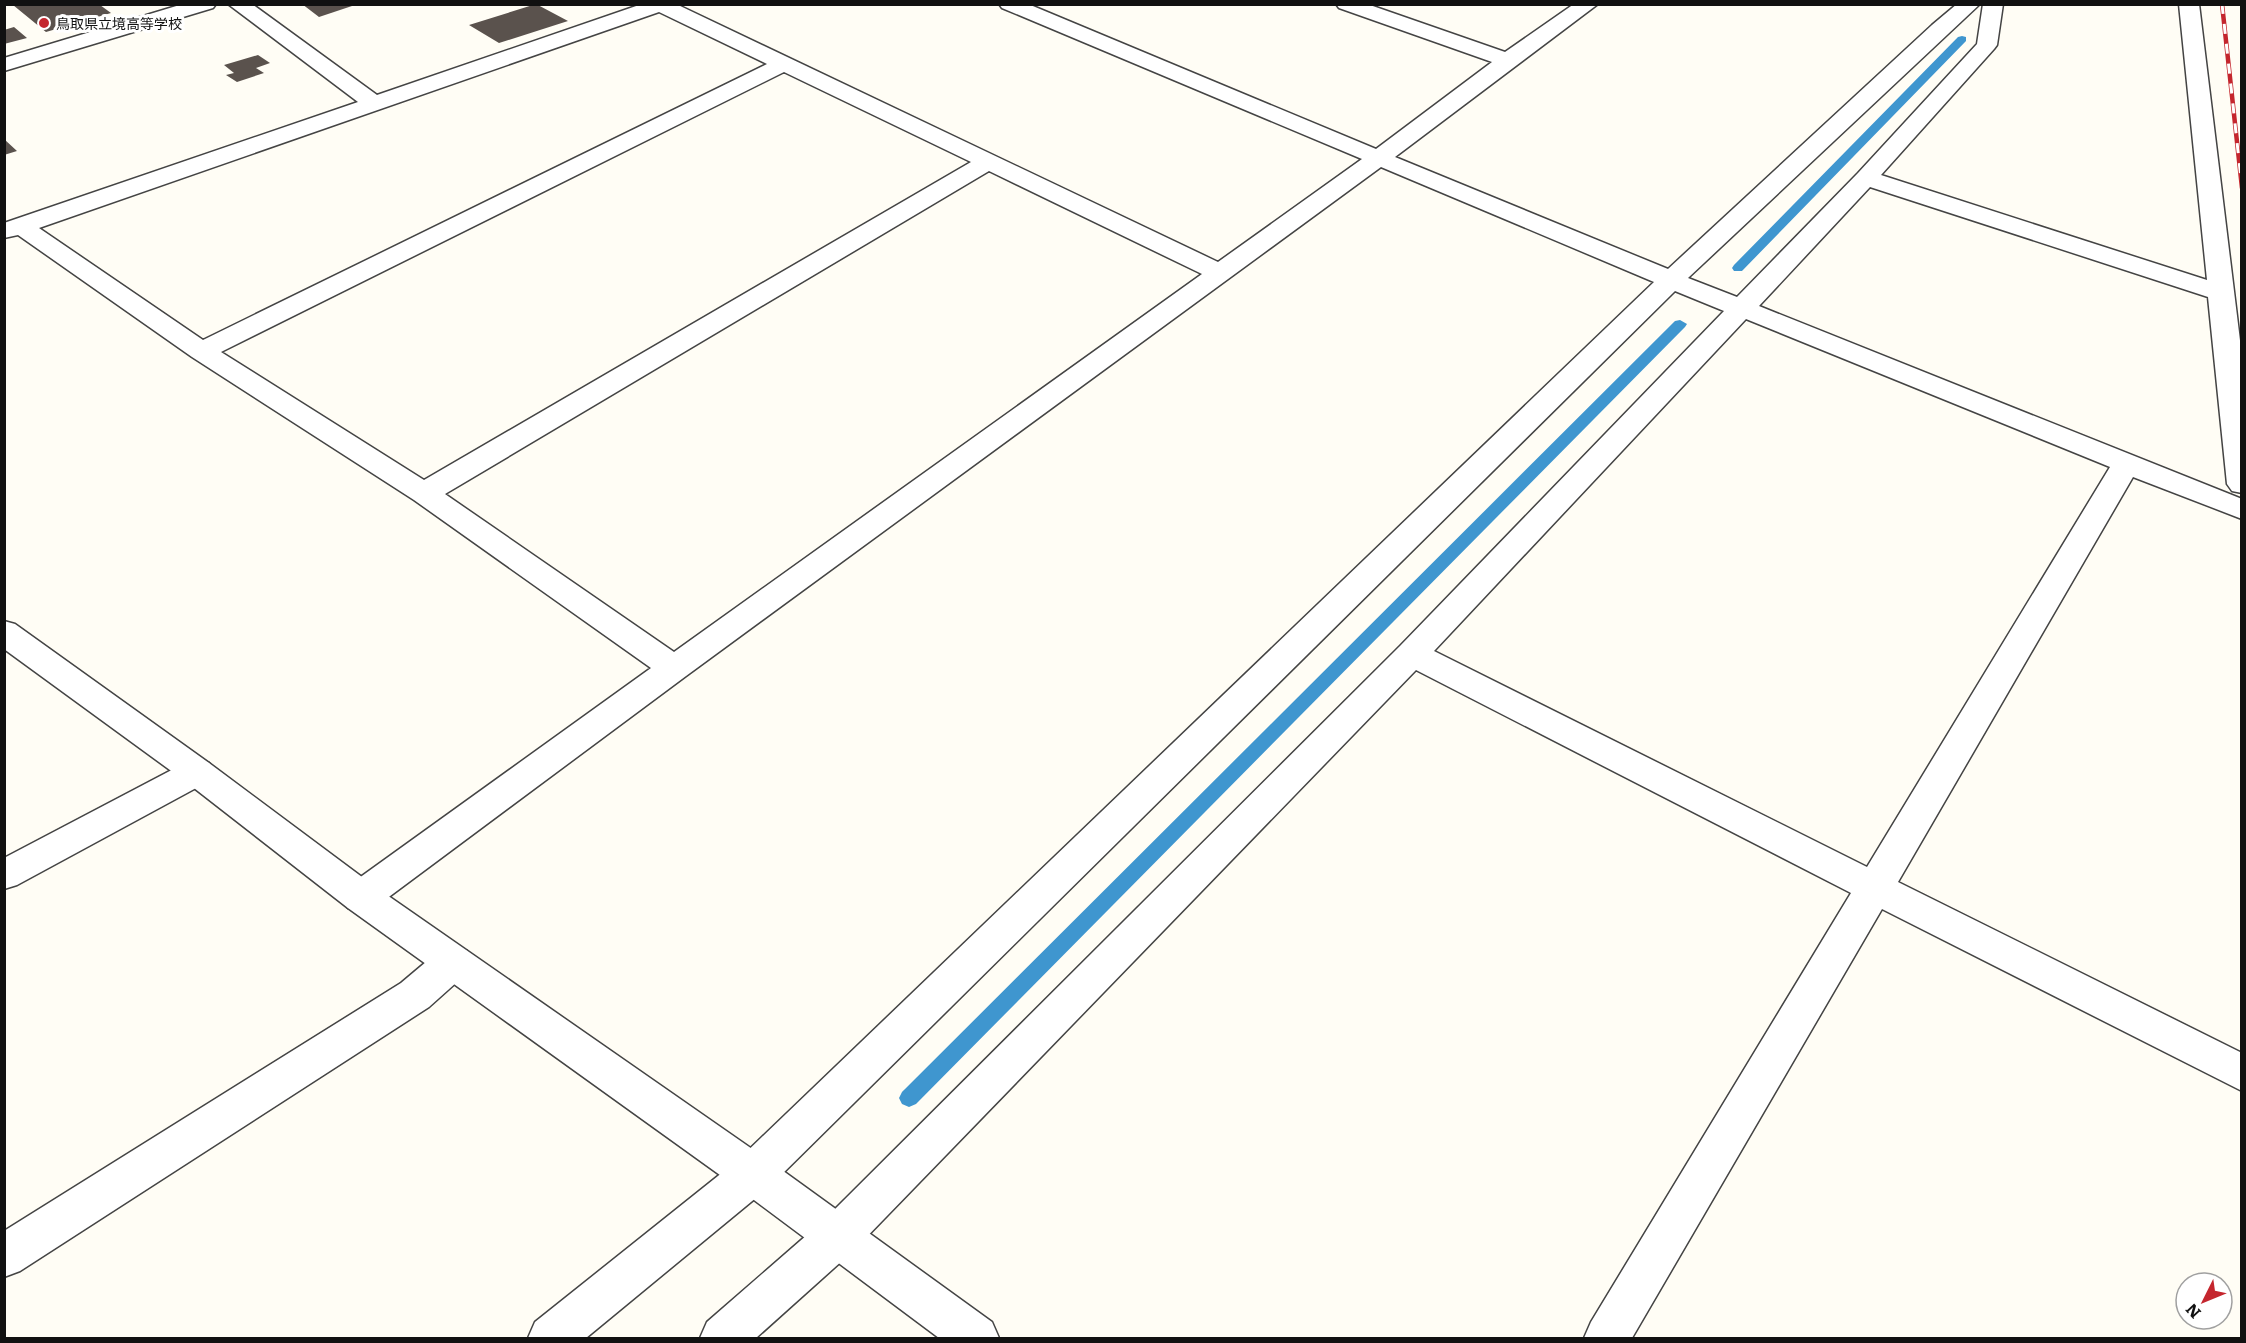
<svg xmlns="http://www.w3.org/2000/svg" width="2246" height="1343" font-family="Literata,'Noto Sans JP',serif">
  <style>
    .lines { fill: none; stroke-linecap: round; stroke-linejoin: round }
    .stream { fill: #3f96cf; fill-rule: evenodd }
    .building { fill: #5a524d }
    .minor-casing { stroke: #444; stroke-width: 3 }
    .tertiary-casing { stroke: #444; stroke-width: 3 }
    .minor { fill: #fff; fill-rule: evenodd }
    .tertiary { fill: #fff; fill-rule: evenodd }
    .rail-casing { stroke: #c4262e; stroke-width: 4.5 }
    .rail { stroke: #fff; stroke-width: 3; stroke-dasharray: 10; stroke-linecap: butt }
    .poi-dot { fill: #c4262e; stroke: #fff; stroke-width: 2 }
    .labels { text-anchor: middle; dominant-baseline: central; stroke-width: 6; stroke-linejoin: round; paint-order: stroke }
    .far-poi-label { font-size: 14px; fill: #111; stroke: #fff; text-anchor: start }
  </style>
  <rect width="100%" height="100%" fill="#fffdf5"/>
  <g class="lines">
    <path class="stream" d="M1962 36 1966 37V41L1742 271H1734L1732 268 1734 265 1958 37Z
      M1680 320 1687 324 1685 327 916 1104 909 1107 902 1104 899 1098 902 1092 1675 321Z"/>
  </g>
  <path class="building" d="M302 4H355V5L319 17Z
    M536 4 568 21 499 43 469 25Z
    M13 5H100L111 13 46 32Z
    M14 27 27 38 4 44V30Z
    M258 55 270 63 256 68 264 73 237 82 226 75 234 73 224 65Z
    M4 139 17 151 4 155Z"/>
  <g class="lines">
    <g class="minor-casing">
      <path id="minor" d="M228 4H252L377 95 642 4H676L1218 262 1362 159 1002 8 999 4H1028L1376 149 1492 62 1339 8 1336 4H1367L1505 52 1574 4H1598L1395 157 1668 269 1932 25 1957 4H1980L1688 278 1737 297 1858 173 1977 44 1983 4H2003L1997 45 1994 49 1881 175 2207 280 2179 4H2199L2242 357V493L2232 491 2227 484 2208 297 1870 187 1759 306 2242 499V519L2133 477 1898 882 2242 1053V1091L1882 909 1632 1338H1584L1591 1322 1851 893 1416 670 853 1251 756 1338H700L707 1322 823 1221 1400 646 1724 311 1675 291 768 1188 586 1338H528L535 1322 738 1160 1654 282 1381 167 686 676 374 908 361 912 348 908 342 897 348 886 651 668 414 500 192 357 18 235 4 238V223L358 102ZM659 12 767 64 203 340 39 228ZM784 72 971 162 424 480 221 352ZM989 171 1202 274 674 652 445 494ZM1746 319 2110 467 1867 867 1434 651Z
        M197 759 209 763 214 772 209 781 17 885 4 889V858L185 763Z
        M453 946 467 951 472 962 467 973 429 1007 20 1271 4 1277V1231L401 983 439 951Z"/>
    </g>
    <g class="tertiary-casing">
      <path id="tertiary" d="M183 4H216L213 8 4 71V58Z
        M4 621 15 624 209 763 374 886 768 1160 992 1322 999 1338H939L738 1188 348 908 185 781 4 649Z"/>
    </g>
    <use href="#minor" class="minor"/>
    <use href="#tertiary" class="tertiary"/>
    <g class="rail-casing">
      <path id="rail" d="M2222 4 2242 188"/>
    </g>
    <use href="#rail" class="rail"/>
  </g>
  <circle class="poi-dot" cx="44" cy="23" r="6"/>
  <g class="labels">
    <g class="far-poi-label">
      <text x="56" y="23">鳥取県立境高等学校</text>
    </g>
  </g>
  <rect width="2246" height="1343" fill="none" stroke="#111111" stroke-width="12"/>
  <g transform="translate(2204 1301) rotate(227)"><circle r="28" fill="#ffffff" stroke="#a0a0a0" stroke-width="1.5"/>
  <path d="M0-4.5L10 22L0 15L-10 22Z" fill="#c4262e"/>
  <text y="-9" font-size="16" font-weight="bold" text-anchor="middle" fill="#111111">N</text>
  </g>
</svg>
